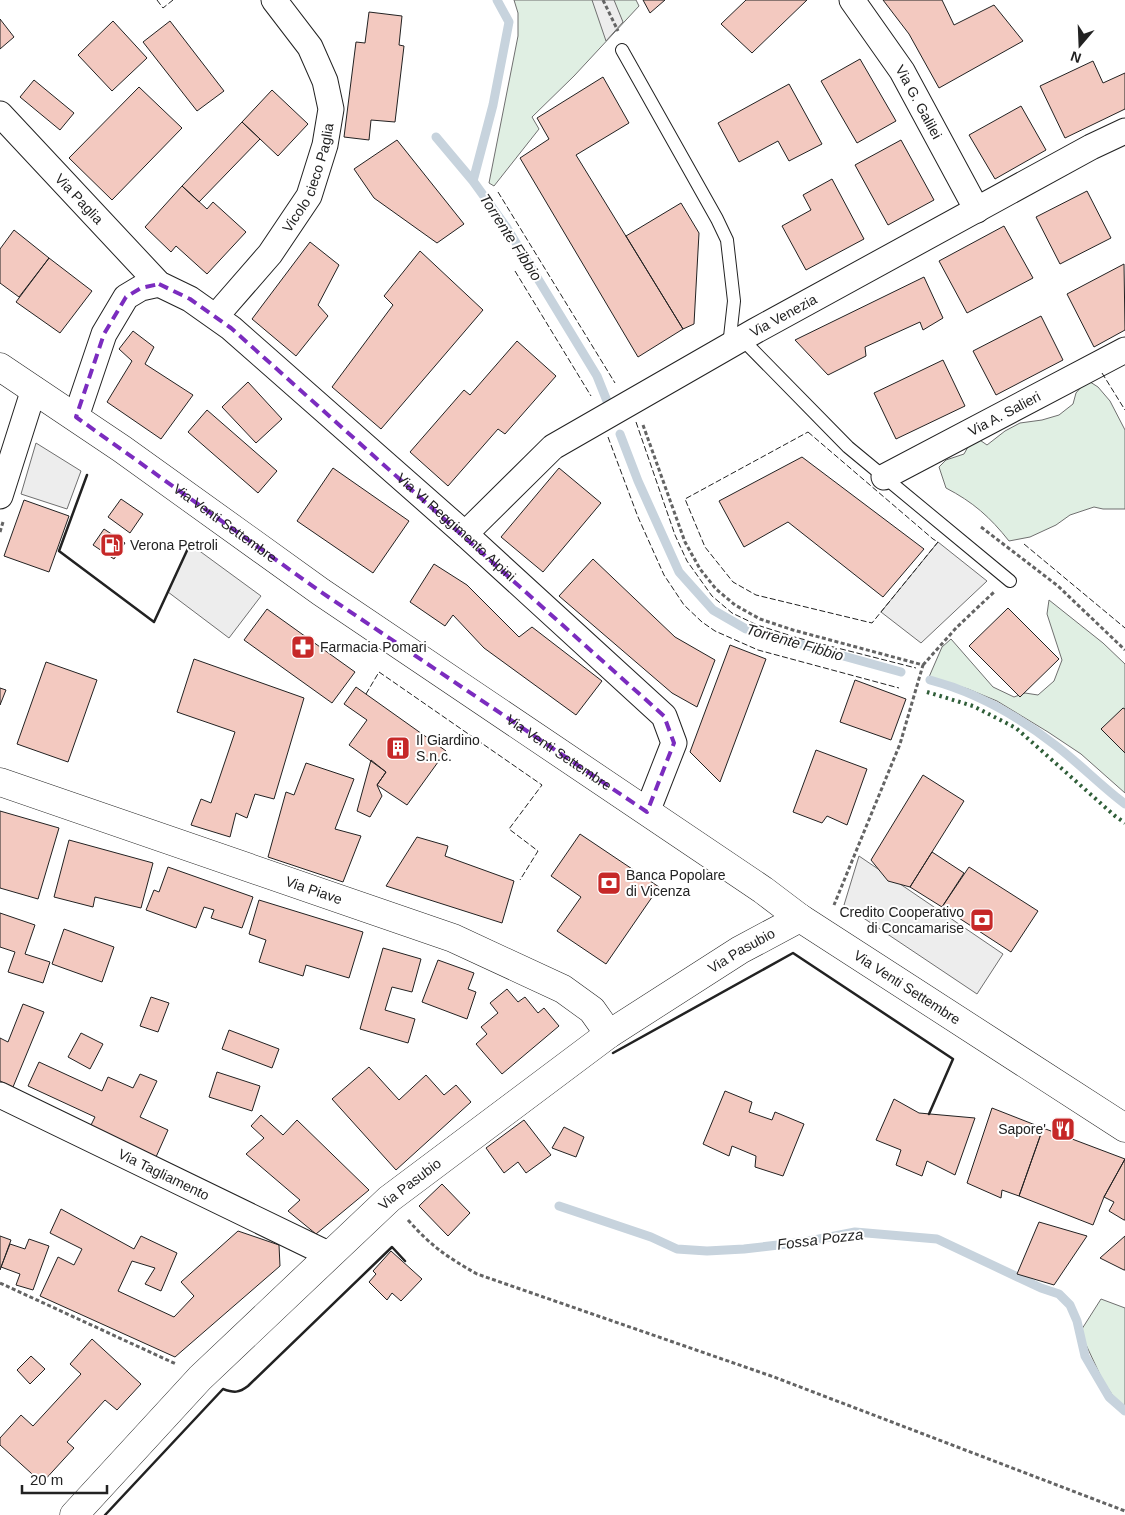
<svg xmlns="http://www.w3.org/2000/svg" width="1125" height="1515" font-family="Arial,sans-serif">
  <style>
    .green { fill: #e0efe3; stroke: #6f6f6f }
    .parking { fill: #ededed; stroke: #6f6f6f }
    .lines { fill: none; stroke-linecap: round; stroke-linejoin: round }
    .stream { stroke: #c7d3dd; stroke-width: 9 }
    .building { fill: #f3c9c0; stroke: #222 }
    .service-casing { stroke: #222; stroke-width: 14 }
    .minor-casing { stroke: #222; stroke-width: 27 }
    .tertiary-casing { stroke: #222; stroke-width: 29 }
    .secondary-casing { stroke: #222; stroke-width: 29 }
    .path { stroke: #646464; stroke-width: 3; stroke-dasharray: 4 2.5; stroke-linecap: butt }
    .service { stroke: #fff; stroke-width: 12 }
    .minor { stroke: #fff; stroke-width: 25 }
    .tertiary { stroke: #fff; stroke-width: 28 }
    .secondary { stroke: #fff; stroke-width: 28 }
    .hedge { stroke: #2f5e38; stroke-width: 4; stroke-dasharray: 2.5 4; stroke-linecap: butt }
    .fence { stroke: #222; stroke-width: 1; stroke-dasharray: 6 2.5; stroke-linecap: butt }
    .wall { stroke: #222; stroke-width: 2.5 }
    .marked { fill: none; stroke: #7b2cbf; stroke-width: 4; stroke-dasharray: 10 6; stroke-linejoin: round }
    .labels { text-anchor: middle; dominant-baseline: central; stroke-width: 4; stroke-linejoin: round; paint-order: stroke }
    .street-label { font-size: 14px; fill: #222; stroke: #fff }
    .poi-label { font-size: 14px; fill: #222; stroke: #fff; text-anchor: start }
    .water-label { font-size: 15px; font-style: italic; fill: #222; stroke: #fff }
  </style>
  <rect width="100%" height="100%" fill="#fff"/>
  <path class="green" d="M514 0H636L639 6 574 76 532 117 539 129 494 186 489 183 518 36V13Z
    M1087 380 1098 387 1110 401 1125 430V509H1103L1094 507 1070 515 1056 525 1030 537 1009 541C990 517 973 502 946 488L939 467 946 460 964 454 974 436 987 445 1005 431 1020 423 1042 420 1059 415 1073 404 1076 393Z
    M1049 600 1103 643 1125 664V793L1081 754 1048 732 997 701 968 689 929 677 942 647 951 639 993 687 1014 697 1025 693 1038 695 1054 681 1062 660 1047 614Z
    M1101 1299 1125 1308V1414L1103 1381 1080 1332Z"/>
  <path class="parking" d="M592 0H614L623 22 606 41Z
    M36 443 81 471 67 509 21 494Z
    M938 542 987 581 921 643 881 612Z
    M190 544 261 596 229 638 168 592Z
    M859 856 1003 954 977 994 844 905Z"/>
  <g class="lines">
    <path class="stream" d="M497 0 509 22 493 105 473 181 507 228 597 376 609 406
      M436 137 473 181
      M620 434 638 481 679 572 713 610 746 629 901 672
      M930 680C975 692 1018 716 1055 745 1079 763 1101 786 1125 804
      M559 1206 651 1237 677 1249 707 1251 744 1249 804 1242 855 1232 937 1239 1041 1288 1059 1294 1070 1305 1077 1321 1085 1356 1109 1397 1125 1411"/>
  </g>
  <path class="building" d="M643 0H665L650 13Z
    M746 0H807L752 53 721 24Z
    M883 0H942L954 25 994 5 1023 41 939 88 909 34Z
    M369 12 402 16 399 45 404 46 395 122 371 120 369 140 344 137 356 42 365 43Z
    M0 19 14 37 0 49Z
    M113 21 147 58 112 91 78 55Z
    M170 21 224 91 197 111 143 42Z
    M860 59 896 121 857 143 821 81Z
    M1093 61 1103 83 1125 73V109L1065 138 1040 86Z
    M603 77 629 123 576 155 683 329 638 357 520 158 549 139 537 118Z
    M34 80 74 113 60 130 20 97Z
    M789 84 822 144 789 161 778 141 739 162 718 123Z
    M139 87 182 128 112 200 69 158Z
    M272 90 308 124 278 156 242 122Z
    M1021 106 1046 150 995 179 969 135Z
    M242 122 260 139 199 202 182 186Z
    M397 140 464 224 437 243 374 198 354 169Z
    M901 140 934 200 888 225 855 165Z
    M832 179 864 239 806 270 782 226 811 210 803 195Z
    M182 186 207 209 213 202 246 232 207 274 176 246 171 252 145 227Z
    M1087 191 1111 238 1060 264 1036 217Z
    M681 203 699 233 694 324 683 329 626 236Z
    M1004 226 1033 278 967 313 939 261Z
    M14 230 49 258 19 297 0 283V249Z
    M310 242 339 265 318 305 328 316 296 356 252 319Z
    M420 251 483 310 381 429 332 387 393 305 384 296Z
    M49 258 92 291 60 333 16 302Z
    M1124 264 1125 330 1094 347 1067 294Z
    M924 277 943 318 923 330 920 322 865 347 866 356 828 375 795 340Z
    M1041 316 1063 360 996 395 973 351Z
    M133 331 154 347 145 364 193 395 161 439 107 402 132 361 119 349Z
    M517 341 556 376 505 434 498 429 448 486 410 452 464 390 470 395Z
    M943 360 965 406 896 439 874 393Z
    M248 382 282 419 256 443 222 407Z
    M207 410 277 471 258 493 188 432Z
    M802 457 924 549 883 597 788 522 744 547 719 501Z
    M333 468 409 521 373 573 297 521Z
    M559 468 601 503 543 572 501 537Z
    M121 499 143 514 130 533 108 517Z
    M24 500 69 516 49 572 4 556Z
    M104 529 125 543 114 559 93 545Z
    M593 559 675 637 715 660 697 707 672 693 559 596Z
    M434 564 467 585 519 637 532 627 602 681 576 715 484 648 453 615 445 626 410 602Z
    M1008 608 1059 659 1020 697 969 646Z
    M267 609 355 672 332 703 244 640Z
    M730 645 766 659 720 782 690 752Z
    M194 659 304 698 274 799 255 794 247 818 236 813 230 837 191 825 201 799 211 803 235 732 177 712Z
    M46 662 97 680 68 762 17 744Z
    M855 680 906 699 891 740 840 722Z
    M356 687 446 751 407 805 377 785 386 772 349 745 367 720 344 704Z
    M0 688 6 690 0 705Z
    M1123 708 1125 709V753L1101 729Z
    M816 750 867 769 847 825 827 816 822 823 793 812Z
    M371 760 386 772 377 785 382 796 370 817 357 811Z
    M306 763 354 779 335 829 361 836 343 882 268 857 286 792 294 795Z
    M923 775 964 801 910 887 888 881 871 860Z
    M0 811 59 828 38 899 0 888Z
    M580 834 659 887 606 964 557 931 581 897 551 876Z
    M417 837 448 846 445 856 514 881 502 923 386 886Z
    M69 840 153 863 141 908 95 897 93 907 54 897Z
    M932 852 964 873 942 907 910 887Z
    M168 867 253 897 242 928 211 918 214 910 204 907 196 928 146 910 154 890 159 892Z
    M969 867 1038 911 1011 952 942 907Z
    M259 900 363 932 349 978 306 965 303 976 259 962 266 940 249 934Z
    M0 913 35 925 25 954 50 962 43 983 8 972 15 952 0 947Z
    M64 929 114 947 102 982 52 964Z
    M383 948 421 959 412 992 392 987 385 1010 415 1019 408 1043 360 1029Z
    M438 960 474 973 468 989 476 992 467 1019 422 1002Z
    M507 989 518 1002 525 997 538 1013 544 1008 559 1026 502 1074 476 1044 487 1034 481 1027 498 1013 490 1003Z
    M151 997 169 1003 158 1032 140 1026Z
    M23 1004 44 1012 13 1087 0 1081V1038L8 1042Z
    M229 1030 279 1049 272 1068 222 1049Z
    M81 1033 103 1044 90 1069 68 1057Z
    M39 1062 102 1091 108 1077 133 1088 140 1074 157 1081 140 1117 168 1130 156 1157 90 1127 95 1117 28 1086Z
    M369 1067 399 1100 426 1075 444 1095 456 1085 471 1102 396 1170 332 1099Z
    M217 1072 260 1086 252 1111 209 1097Z
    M725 1091 752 1102 749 1112 772 1120 775 1112 804 1124 783 1176 755 1167 756 1156 732 1146 729 1156 703 1144Z
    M894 1099 919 1113 975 1118 955 1175 927 1161 922 1176 896 1165 901 1150 876 1140Z
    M992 1108 1043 1128 1019 1196 1002 1190 1001 1198 967 1183Z
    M261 1115 283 1135 297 1120 369 1190 316 1234 288 1211 300 1200 246 1154 264 1138 251 1126Z
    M524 1120 551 1155 526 1173 518 1162 504 1173 486 1148Z
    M564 1127 584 1137 576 1157 552 1148Z
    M1043 1128 1125 1159 1104 1197 1093 1225 1019 1196Z
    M1125 1159V1220H1124L1109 1211 1114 1202 1104 1197Z
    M442 1184 470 1213 448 1236 419 1206Z
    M61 1209 134 1249 141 1236 177 1253 161 1291 145 1284 155 1268 132 1261 118 1291 174 1317 194 1296 181 1282 238 1231 279 1245 280 1266 175 1357 40 1296 58 1257 74 1265 82 1249 50 1233Z
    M1039 1222 1087 1236 1054 1285 1017 1274Z
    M0 1236 11 1240 0 1270Z
    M1125 1236V1270H1124L1100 1258Z
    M29 1239 49 1246 33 1290 16 1285 20 1274 1 1267 10 1244 25 1249Z
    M391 1251 422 1279 401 1301 392 1293 387 1300 369 1282 376 1274 373 1271Z
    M92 1339 141 1384 117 1410 105 1400 67 1442 74 1448 42 1483 0 1445V1438L21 1415 33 1426 81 1374 70 1364Z
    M31 1356 45 1369 30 1384 17 1370Z"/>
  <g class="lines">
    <g class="service-casing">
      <path id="service" d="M622 50 717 219 727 240 734 301 729 346
        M742 339 848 447 1010 581"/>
    </g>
    <g class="minor-casing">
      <g id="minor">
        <path id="s1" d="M852 0 902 71 977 210"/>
        <path id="s2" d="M0 114 159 284 190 299 231 328 465 534 664 716 674 743 647 812"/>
        <path id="s3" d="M216 316 270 254 309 196 325 145 331 109 325 81 310 47 274 0"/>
        <path d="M76 417 104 334 126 297 141 288 159 284"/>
        <path id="s4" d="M884 477 1125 350"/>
        <path d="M0 496 34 389"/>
        <path id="s5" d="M465 534 553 447 755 331 1091 147 1125 131"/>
        <path id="s6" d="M0 1095 330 1255"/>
      </g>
    </g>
    <g class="tertiary-casing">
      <g id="tertiary">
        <path id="s7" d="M0 782 453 938 563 989 592 1010 609 1034"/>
        <path id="s8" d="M74 1515 200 1378 389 1199 609 1034 740 950 800 918"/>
      </g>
    </g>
    <g class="secondary-casing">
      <g id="secondary">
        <path id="s9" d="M0 367 122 449 321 592 763 890 800 918 1125 1128"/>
      </g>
    </g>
    <path class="path" d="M603 0 618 31
      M643 425 685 542 700 569 716 589 735 605 760 619 793 630 923 665 900 744 834 905
      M981 527 1058 586 1125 650
      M0 532 3 522
      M923 665 957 627 994 592
      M408 1220C431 1246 447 1257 477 1274L774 1377 1125 1511
      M0 1283 176 1364"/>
    <use href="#service" class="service"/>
    <use href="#minor" class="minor"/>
    <use href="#tertiary" class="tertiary"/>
    <use href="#secondary" class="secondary"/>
    <path class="hedge" d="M927 692 973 706 1016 728 1115 816 1125 823"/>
    <path class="fence" d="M157 0 163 8 173 0
      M498 192 615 383
      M515 271 591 396
      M1102 373 1125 410
      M636 422 675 535 687 561 712 596 732 613 757 625 798 638 916 668
      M808 432 933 539 938 542 872 623 756 595 733 582 705 547 685 499Z
      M608 437 638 517 664 575 684 605 702 622 715 631 758 650 899 688
      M1024 544 1125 628
      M366 694 379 672 542 785 509 829 538 851 520 880"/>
    <path class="wall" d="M87 475 59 551 154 622 190 544
      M613 1053 793 953 953 1059 929 1114
      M105 1515 223 1389C234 1393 239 1393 248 1386L392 1247 405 1261"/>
  </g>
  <path class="marked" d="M159 284 190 299 231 328 664 716 674 743 647 812 321 592 76 417 104 334 126 297 141 288Z"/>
  <defs>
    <g id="fuel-square" transform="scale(1.25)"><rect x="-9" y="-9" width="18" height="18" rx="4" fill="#c62828" stroke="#fff"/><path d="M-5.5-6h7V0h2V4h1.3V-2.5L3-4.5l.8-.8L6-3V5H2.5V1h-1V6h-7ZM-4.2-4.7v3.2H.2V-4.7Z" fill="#fff"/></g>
    <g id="pharmacy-square" transform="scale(1.25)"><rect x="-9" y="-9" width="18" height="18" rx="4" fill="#c62828" stroke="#fff"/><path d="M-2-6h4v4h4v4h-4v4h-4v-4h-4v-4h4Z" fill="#fff"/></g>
    <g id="building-square" transform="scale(1.25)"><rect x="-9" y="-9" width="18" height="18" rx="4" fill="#c62828" stroke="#fff"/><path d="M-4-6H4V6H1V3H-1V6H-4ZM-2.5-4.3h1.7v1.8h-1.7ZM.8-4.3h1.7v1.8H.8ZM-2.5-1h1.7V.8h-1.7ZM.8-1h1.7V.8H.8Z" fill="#fff"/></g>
    <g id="bank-square" transform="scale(1.25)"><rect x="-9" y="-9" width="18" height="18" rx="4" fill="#c62828" stroke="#fff"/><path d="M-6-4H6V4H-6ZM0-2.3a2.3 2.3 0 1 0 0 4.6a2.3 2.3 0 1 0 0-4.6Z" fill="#fff"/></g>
    <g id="restaurant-square" transform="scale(1.25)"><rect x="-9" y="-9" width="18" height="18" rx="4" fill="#c62828" stroke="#fff"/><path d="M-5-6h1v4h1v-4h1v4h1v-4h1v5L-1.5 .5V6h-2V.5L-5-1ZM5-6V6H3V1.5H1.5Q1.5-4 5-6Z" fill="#fff"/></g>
  </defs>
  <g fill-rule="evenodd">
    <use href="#fuel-square" x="112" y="545"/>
    <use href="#pharmacy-square" x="303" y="647"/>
    <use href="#building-square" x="398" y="748"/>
    <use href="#bank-square" x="609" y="883"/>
    <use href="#bank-square" x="982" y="920"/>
    <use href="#restaurant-square" x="1063" y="1129"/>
  </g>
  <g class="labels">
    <g class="street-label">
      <text stroke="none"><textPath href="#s1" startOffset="122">Via G. Galilei</textPath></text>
      <text stroke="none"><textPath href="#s3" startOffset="169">Vicolo cieco Paglia</textPath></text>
      <text stroke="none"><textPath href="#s2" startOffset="116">Via Paglia</textPath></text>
      <text stroke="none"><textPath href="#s5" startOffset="389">Via Venezia</textPath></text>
      <text stroke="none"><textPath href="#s4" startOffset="136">Via A. Salieri</textPath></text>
      <text stroke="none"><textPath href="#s9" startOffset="274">Via Venti Settembre</textPath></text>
      <text stroke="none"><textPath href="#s2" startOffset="618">Via VI Reggimento Alpini</textPath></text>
      <text stroke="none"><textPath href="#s9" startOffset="679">Via Venti Settembre</textPath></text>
      <text stroke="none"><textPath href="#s7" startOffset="332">Via Piave</textPath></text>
      <text stroke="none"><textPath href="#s8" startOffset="878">Via Pasubio</textPath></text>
      <text stroke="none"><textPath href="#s9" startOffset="1099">Via Venti Settembre</textPath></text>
      <text stroke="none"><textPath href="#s6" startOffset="182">Via Tagliamento</textPath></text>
      <text stroke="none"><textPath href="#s8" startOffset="472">Via Pasubio</textPath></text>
    </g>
    <g class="poi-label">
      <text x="130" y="545">Verona Petroli</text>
      <text x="320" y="647">Farmacia Pomari</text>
      <text x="416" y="740">Il Giardino<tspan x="416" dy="16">S.n.c.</tspan></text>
      <text x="626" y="875">Banca Popolare<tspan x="626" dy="16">di Vicenza</tspan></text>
      <text x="964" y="912" text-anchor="end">Credito Cooperativo<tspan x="964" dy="16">di Concamarise</tspan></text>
      <text x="1046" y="1129" text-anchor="end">Sapore'</text>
    </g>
    <g class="water-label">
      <text transform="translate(511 237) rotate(57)">Torrente Fibbio</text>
      <text transform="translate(795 642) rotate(16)">Torrente Fibbio</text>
      <text transform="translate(820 1239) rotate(-7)">Fossa Pozza</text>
    </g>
  </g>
  <g transform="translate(1080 45) rotate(199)" stroke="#ffffff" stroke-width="4" paint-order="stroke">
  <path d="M0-4L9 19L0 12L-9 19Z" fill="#222222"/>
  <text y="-8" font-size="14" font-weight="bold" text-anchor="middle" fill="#222222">N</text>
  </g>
  <path d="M22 1485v8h85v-8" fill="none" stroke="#222222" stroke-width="2.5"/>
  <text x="30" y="1485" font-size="15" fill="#222222" stroke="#ffffff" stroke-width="4" paint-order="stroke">20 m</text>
</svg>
